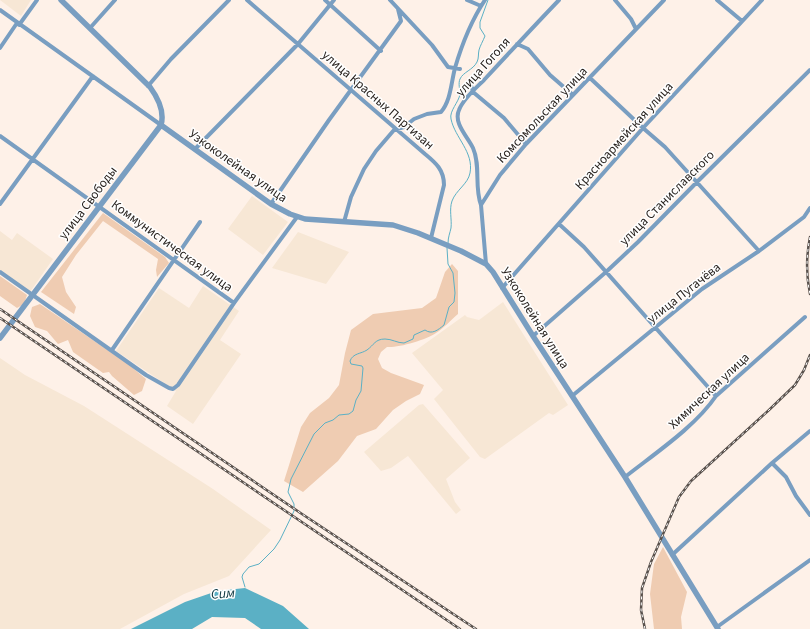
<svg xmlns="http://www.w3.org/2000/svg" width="810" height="629" font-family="'Source Sans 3',sans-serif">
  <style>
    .industrial { fill: #f7e7d5 }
    .green { fill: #efccb2 }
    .water { fill: #5bb0c5 }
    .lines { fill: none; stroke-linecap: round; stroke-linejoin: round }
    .stream { stroke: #5bb0c5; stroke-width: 1 }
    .minor { stroke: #799ec1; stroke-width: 4 }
    .tertiary { stroke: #799ec1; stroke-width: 5.5 }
    .rail-casing { stroke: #59514c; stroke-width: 2.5 }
    .rail { stroke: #fff; stroke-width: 1; stroke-dasharray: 3; stroke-linecap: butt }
    .labels { text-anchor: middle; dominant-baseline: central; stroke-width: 3; stroke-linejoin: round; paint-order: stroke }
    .street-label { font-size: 13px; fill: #251f1b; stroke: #fff }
    .water-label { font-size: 14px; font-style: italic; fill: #0f3841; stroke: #fff }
  </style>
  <rect width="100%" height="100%" fill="#fef1e8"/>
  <path class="industrial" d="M0 0H31L21 16Z
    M252 196 288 222 263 255 228 229Z
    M0 231 12 240 17 233 53 259 30 292 0 270Z
    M298 232 349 252 326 284 272 268Z
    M203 286 239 311 220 340 241 354 193 424 167 406 176 391 116 351 159 288 189 308Z
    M503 302 568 405 553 415 549 413 485 459 480 457 434 399 443 390 412 353 465 315 467 317 479 320Z
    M0 358 25 375 84 406 213 489 271 530 229 576 184 594 120 629H0Z
    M423 404 470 458 446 479 455 502 461 510 456 514 408 456 391 468 381 471 364 452 419 405Z"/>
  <path class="green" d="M103 213 165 257 169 263 157 277 156 270 158 259 103 221 76 255 62 277 66 292 76 307 74 314 41 292Z
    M452 264 458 271V314C451 320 444 328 436 333 426 340 398 348 387 347L381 352 378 359 382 368 391 373 424 385 420 394 406 401 393 410 376 429 357 436 338 461 303 492 284 481 301 427 310 413 329 398 339 385 345 353 351 330 373 314 422 308 436 298 445 272Z
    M0 276 27 295 24 304 17 308 0 296Z
    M40 304 128 364 146 379 142 391 134 395 112 376 109 372 103 373 73 352 68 340 58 344 47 331 35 327 30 316 32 307Z
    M663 547 687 592 681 617 682 629H654L650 594 654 564Z"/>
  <path class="water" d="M245 588 283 606 309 629H261L245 618 212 617 192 629H131L185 602 217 591Z"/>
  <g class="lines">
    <path class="stream" d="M448 243C448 237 450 233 451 228 452 219 449 210 452 201 456 190 468 184 470 173 474 152 455 138 451 119 449 111 459 102 460 94 460 90 458 83 460 79 463 72 473 70 477 62 479 58 478 54 479 50 480 46 483 41 485 36L480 28V22L488 0
      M245 587 242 577 243 574 249 567 259 564 274 549 280 540 294 511V504L288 492 291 479 314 434 325 423 333 420 339 415 349 414 353 411 356 400 361 391 363 368 362 366 351 364 350 361C353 353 361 354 367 350 374 345 375 339 385 339 392 339 397 343 404 343L413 339 414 335 425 330C432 335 438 330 444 325L449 307 454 302 455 293 453 273 448 264 447 248"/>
    <path class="minor" d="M247 0 425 154C436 163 444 170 444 185L431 238
      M325 0 381 51
      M390 0 432 45 448 67 460 69
      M467 0 481 6
      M615 0 631 19 636 29
      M717 0 742 21
      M0 10 161 125
      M19 25 37 0
      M90 28 115 0
      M517 44 528 49 550 75 573 95
      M0 48 17 23
      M590 78 643 128 665 147 759 251
      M470 82 473 92 504 118 526 144
      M148 86 171 59 229 0
      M0 136 234 303
      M195 149 298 44 334 0
      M0 204 93 76
      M271 204 329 120 401 21 398 9
      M481 205C474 187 481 166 473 148 468 137 453 123 459 110 463 99 476 88 484 80 509 53 534 26 559 0
      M344 222 351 197 364 169 376 151 394 130 404 127 414 119 427 114 441 112C451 100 451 83 455 68 462 44 471 21 485 0
      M559 224 584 247 716 396
      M486 264 481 205 500 175 526 144 664 0
      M0 272 146 375 169 388 173 389 178 385 234 303 297 217
      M502 288 643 128 762 0
      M533 336 606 272 638 242 697 182 810 70
      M112 350 200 222
      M572 396 702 289 759 251 804 217 810 208
      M772 463 786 477 796 496 810 515
      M625 477C654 454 695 427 716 396L805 317
      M672 555 772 463 810 431
      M717 627 810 560"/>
    <path class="tertiary" d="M161 125 271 204 290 214 305 219 393 225 418 233 461 251 486 264 493 272 533 336 625 477 718 629
      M0 338 161 125C165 111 158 98 150 87L61 0"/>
    <g class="rail-casing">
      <path id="rail" d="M810 237C806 257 806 275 810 294
        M0 309 302 514 476 629
        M0 318 460 629
        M645 629 641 610 642 588 651 562 679 497 691 481 769 410 795 385 804 370 810 355"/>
    </g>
    <use href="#rail" class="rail"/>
  </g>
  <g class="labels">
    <g class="street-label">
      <text transform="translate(483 67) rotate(-48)">улица Гоголя</text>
      <text transform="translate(378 100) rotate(41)">улица Красных Партизан</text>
      <text transform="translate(542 115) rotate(-47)">Комсомольская улица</text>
      <text transform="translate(624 136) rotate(-48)">Красноармейская улица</text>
      <text transform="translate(238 166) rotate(35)">Узкоколейная улица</text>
      <text transform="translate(667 198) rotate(-45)">улица Станиславского</text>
      <text transform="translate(88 203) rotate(-53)">улица Свободы</text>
      <text transform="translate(172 246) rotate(36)">Коммунистическая улица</text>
      <text transform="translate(684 293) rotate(-38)">улица Пугачёва</text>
      <text transform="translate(535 318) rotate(58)">Узкоколейная улица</text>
      <text transform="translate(709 391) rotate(-43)">Химическая улица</text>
    </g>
    <g class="water-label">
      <text transform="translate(223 594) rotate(-4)">Сим</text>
    </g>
  </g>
</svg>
